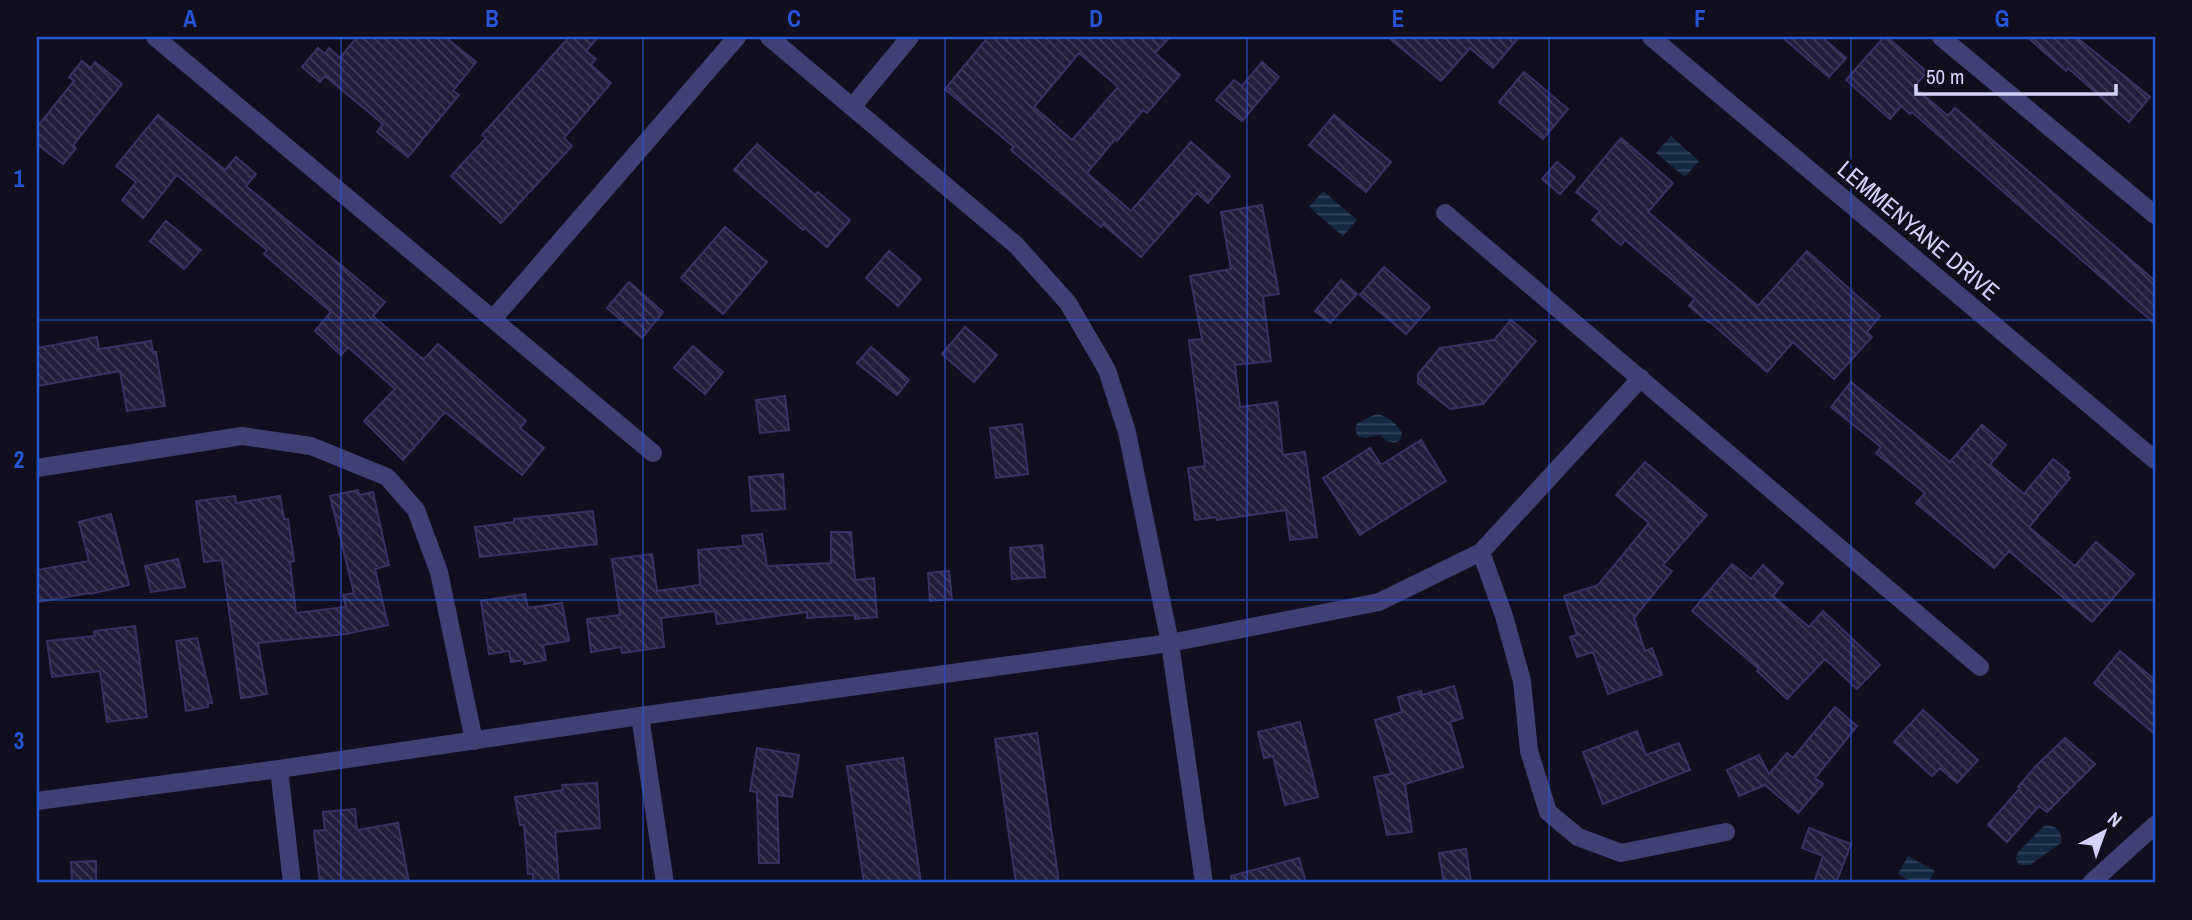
<svg xmlns="http://www.w3.org/2000/svg" width="2192" height="920" font-family="'Archivo Narrow',sans-serif">
  <style>
    .water { fill: url(#water-rules) }
    .building { fill: url(#building-back-hatch); stroke: #3a3265; stroke-width: 2; fill-rule: evenodd }
    .lines { fill: none; stroke-linecap: round; stroke-linejoin: round }
    .minor { stroke: #404077; stroke-width: 18 }
    .grid { fill: none; stroke: #2655da; stroke-width: 2; stroke-opacity: 0.55 }
    .labels { text-anchor: middle; dominant-baseline: central; stroke-width: 6; stroke-linejoin: round; paint-order: stroke }
    .street-label { font-size: 24px; fill: #d5d2f9; stroke: #110f1e }
    .neatline { fill: none; stroke: #2655da; stroke-width: 2.5 }
    .grid-label { font-size: 23px; text-anchor: middle; font-weight: bold; fill: #2655da }
  </style>
  <defs>
    <pattern id="water-rules" width="6" height="5" patternUnits="userSpaceOnUse" patternTransform="scale(1.75)"><rect width="6" height="5" fill="#152842"/><path d="M0 2.5h6" fill="none" stroke="#36465e"/></pattern>
    <pattern id="building-back-hatch" width="6" height="6" patternUnits="userSpaceOnUse" patternTransform="scale(1.75)"><rect width="6" height="6" fill="#221d3c"/><path d="M-1 5l2 2M0 0l6 6M5-1l2 2" fill="none" stroke="#413d59"/></pattern>
  </defs>
  <rect width="100%" height="100%" fill="#110f1e"/>
  <path class="water" d="M1671 136 1699 161 1685 177 1656 153Z
    M1323 191 1357 220 1343 236 1309 207Z
    M1376 414C1386 415 1398 424 1402 433L1400 440 1394 443 1387 441 1380 435 1365 438 1358 436 1355 430 1357 423Z
    M2044 826C2056 824 2063 831 2061 843L2030 865H2019L2016 859 2018 852Z
    M1908 856 1935 871 1928 883H1915L1898 874Z"/>
  <path class="building" d="M357 37H445L476 62 453 91 459 95 408 157 377 132 383 124 325 76 320 82 302 67 318 48 325 54 329 48 340 58Z
    M569 37H598L586 51 596 59 591 65 611 83 564 138 572 146 501 223 451 176 486 138 482 135Z
    M988 37H1170L1155 53 1180 75 1147 113 1143 110 1117 141 1115 139 1087 173 1131 211 1191 142 1230 176 1208 203 1197 193 1141 257 1103 224 1101 227 1011 150 1014 147 945 89ZM1079 53 1118 87 1072 140 1034 107Z
    M1388 37H1519L1493 68 1470 48 1441 81Z
    M1782 37H1822L1846 58 1829 77Z
    M1884 37H1887L1927 72 1914 87 1948 116 1955 108 2155 281V324L1912 112 1910 114 1901 106 1890 119 1846 80Z
    M2027 37H2076L2150 97 2129 122 2068 68 2066 71Z
    M82 61 91 68 95 62 122 84 73 145 76 148 63 164 37 144V127L74 81 69 77Z
    M1262 62 1279 77 1242 121 1216 100 1234 80 1242 86Z
    M1524 72 1568 109 1543 139 1499 102Z
    M158 115 225 170 236 157 256 174 246 186 385 302 373 316 419 356 424 359 438 344 526 421 520 428 544 448 522 475 445 412 403 460 364 421 395 389 348 347 341 355 315 331 331 312 264 254 267 250 177 175 143 218 122 200 136 182 116 166Z
    M1334 115 1391 162 1366 192 1309 145Z
    M1621 138 1673 183 1648 212 1758 306 1807 251 1880 316 1867 332 1872 337 1834 379 1793 342 1767 372 1709 321 1708 322 1689 306 1695 299 1625 240 1621 245 1592 220 1600 211 1576 192Z
    M757 144 815 195 818 192 850 220 827 247 805 228 803 230 734 170Z
    M1557 162 1575 177 1560 194 1542 179Z
    M1262 205 1279 294 1263 296 1271 361 1235 365 1240 407 1277 402 1283 455 1305 452 1317 537 1290 540 1286 510 1217 520 1216 517 1195 520 1188 468 1205 466 1189 340 1202 339 1190 276 1231 269 1221 212Z
    M166 221 201 250 184 269 150 241Z
    M725 227 767 262 723 314 681 278Z
    M889 251 921 279 898 306 866 278Z
    M1384 267 1430 307 1406 334 1360 295Z
    M1341 280 1357 294 1330 323 1315 311Z
    M629 282 663 312 642 338 607 308Z
    M1511 320 1536 341 1483 404 1450 409 1418 383V374L1440 348 1494 340Z
    M965 327 997 355 974 382 942 354Z
    M97 337 99 349 151 341 153 352H156L165 406 127 411 120 371 37 386V348Z
    M693 346 723 372 705 394 674 368Z
    M871 347 909 380 897 395 857 363Z
    M1851 382 1950 462 1982 425 2006 445 1990 465 2024 494 2053 459 2069 472 2067 475 2070 478 2029 527 2075 566 2096 542 2134 574 2092 622 2009 551 1994 568 1916 503 1925 493 1876 453 1881 447 1831 407Z
    M785 396 789 430 760 433 756 400Z
    M1022 424 1028 474 996 478 990 428Z
    M1421 440 1446 481 1360 535 1323 478 1370 448 1381 465Z
    M1645 462 1707 515 1663 565 1672 571 1634 618 1645 651 1652 648 1662 675 1608 694 1593 652 1577 657 1570 637 1577 635 1564 596 1598 585 1649 523 1616 495Z
    M783 474 785 509 752 511 749 477Z
    M358 490 359 495 373 492 389 565 375 569 388 625 346 634 258 643 267 694 241 698 222 560 204 562 196 501 235 496 236 503 280 496 284 519H288L294 561 290 562 296 613 346 607 343 595 354 593 330 496Z
    M593 511 597 544 480 557 475 527 514 522V519Z
    M111 514 129 585 90 594 89 593 37 602V570L89 561 79 522Z
    M831 532H851L855 580 874 578 877 617 855 619V615L807 618V612L717 624 715 611 661 618 664 647 622 653 621 647 591 652 587 619 620 615 612 559 652 554 657 591 700 585 698 550 744 546 742 536 762 534 767 566 831 563Z
    M1042 545 1045 577 1012 579 1010 548Z
    M178 559 185 587 151 592 145 566Z
    M1732 564 1751 579 1763 565 1783 583 1773 596 1809 627 1823 611 1880 665 1857 689 1825 659 1787 699 1757 671 1759 669 1692 611Z
    M949 571 952 599 930 601 928 573Z
    M525 594 528 608 562 603 569 641 543 645 546 660 524 664V660L511 662 509 651 489 654 481 601Z
    M135 626 147 717 107 722 100 671 52 677 47 641 95 636 94 631Z
    M197 638 212 703H208V707L186 711 176 641Z
    M2120 651 2155 680V734L2094 683Z
    M1454 686 1463 718 1450 722 1463 767 1405 784 1412 832 1387 835 1374 777 1391 774 1375 720 1402 712 1398 697 1421 691 1422 695Z
    M1835 707 1857 726 1815 778 1823 784 1798 813 1765 785 1739 796 1727 770 1759 755 1769 774 1787 753 1793 758Z
    M1923 710 1978 760 1957 783 1940 768 1932 776 1894 742Z
    M1300 722 1318 797 1285 805 1273 756 1264 758 1258 732Z
    M1637 731 1646 755 1679 743 1690 770 1603 804 1583 752Z
    M1037 733 1044 779 1059 883H1016L995 739Z
    M2065 738 2095 764 2047 812 2039 806 2007 842 1988 825 2020 788 2018 787 2035 767Z
    M757 748 799 755 792 797 777 795 779 863H759L757 792 750 791Z
    M903 758 921 883H864L847 766Z
    M597 783 600 828 555 832 559 883H533V874H528L524 825H520L515 797 563 790 562 785Z
    M355 809 357 830 398 823 409 883H320L314 831 325 830 323 812Z
    M1809 828 1851 844 1836 883H1814L1823 856 1802 848Z
    M1466 849 1471 883H1444L1439 853Z
    M1299 858 1306 883H1232L1231 876Z
    M96 861V883H72L71 862Z"/>
  <g class="lines">
    <path class="minor" d="M155 37 653 453
      M769 37 1016 245 1068 303 1107 370 1127 432 1170 643 1204 883
      M1651 37 2155 460
      M1941 37 2155 215
      M852 107 910 37
      M1445 213 1980 667
      M493 319 737 37
      M37 468 242 436 311 446 387 477 416 510 439 572 474 741
      M1481 552 1504 616 1522 681 1529 751 1548 812 1578 837 1621 853 1726 832
      M640 716 665 883
      M279 769 292 883
      M37 801 279 769 640 716 1170 643 1379 602 1481 552 1641 378
      M2091 883 2155 825"/>
  </g>
  <path class="grid" d="M341 37V883M643 37V883M945 37V883M1247 37V883M1549 37V883M1851 37V883M37 320H2155M37 600H2155"/>
  <g class="labels">
    <g class="street-label">
      <text transform="translate(1919 230) rotate(40)">LEMMENYANE DRIVE</text>
    </g>
  </g>
  <rect width="2192" height="920" fill="none" stroke="#110f1e" stroke-width="77"/>
  <g transform="translate(2104 832) rotate(41)" stroke="#110f1e" stroke-width="5" paint-order="stroke">
  <path d="M0-5L12 26L0 18L-12 26Z" fill="#d5d2f9"/>
  <text y="-10" font-size="19" font-weight="bold" text-anchor="middle" fill="#d5d2f9">N</text>
  </g>
  <path d="M1916 84v10h200v-10" fill="none" stroke="#d5d2f9" stroke-width="3.5"/>
  <text x="1926" y="84" font-size="21" fill="#d5d2f9" stroke="#110f1e" stroke-width="5" paint-order="stroke">50 m</text>
  <rect x="38" y="38" width="2116" height="843" class="neatline"/>
  <g class="grid-label">
    <text x="190" y="27">A</text>
    <text x="492" y="27">B</text>
    <text x="794" y="27">C</text>
    <text x="1096" y="27">D</text>
    <text x="1398" y="27">E</text>
    <text x="1700" y="27">F</text>
    <text x="2002" y="27">G</text>
    <text x="19" y="187">1</text>
    <text x="19" y="468">2</text>
    <text x="19" y="749">3</text>
  </g>
</svg>
